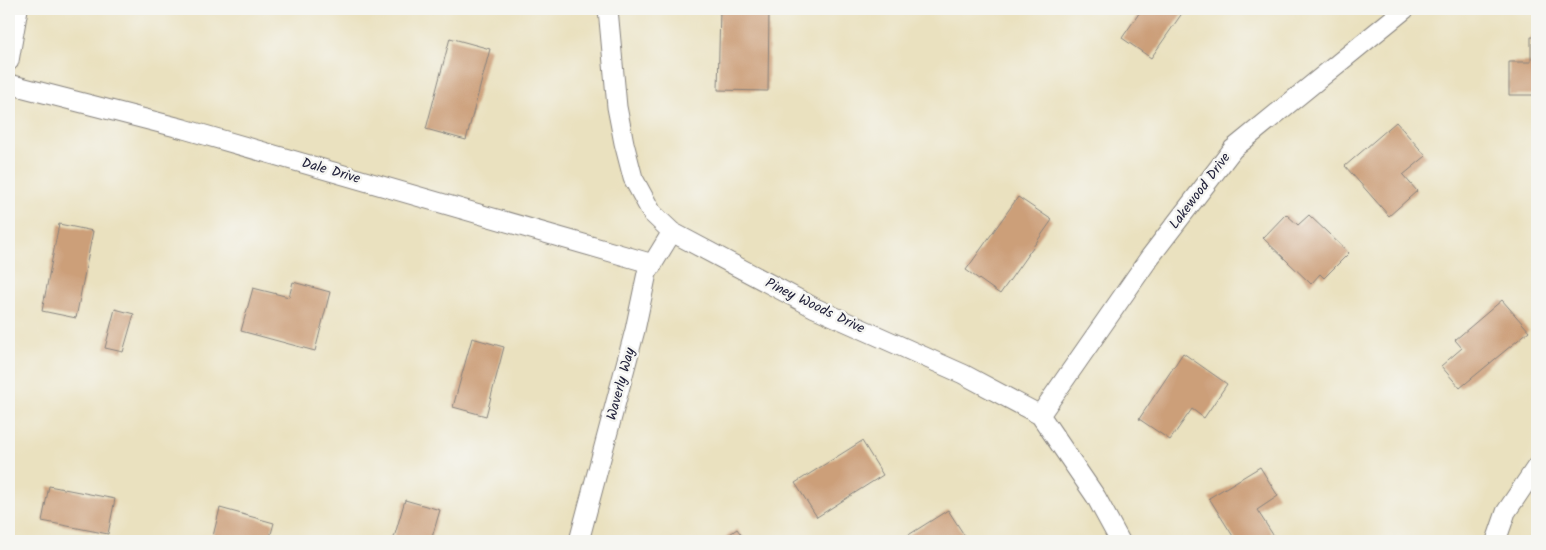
<svg xmlns="http://www.w3.org/2000/svg" width="1546" height="550" font-family="Kalam,sans-serif">
  <style>
    .building { fill: #cc9f79 }
    .lines { fill: none; stroke-linecap: round; stroke-linejoin: round }
    .minor-casing { stroke: #86827d; stroke-width: 21 }
    .minor { stroke: #fff; stroke-width: 19 }
    .labels { text-anchor: middle; dominant-baseline: central; stroke-width: 5; stroke-linejoin: round; paint-order: stroke }
    .street-label { font-size: 14px; fill: #22223b; stroke: #f6f6f2 }
  </style>
  <rect width="100%" height="100%" fill="#f6f6f2"/>
  <filter id="ink" filterUnits="userSpaceOnUse"><feTurbulence type="fractalNoise" baseFrequency=".02" numOctaves="2"/><feDisplacementMap in="SourceGraphic" scale="10" xChannelSelector="R" yChannelSelector="G"/><feConvolveMatrix kernelMatrix="1 2 1 2 8 2 1 2 1" color-interpolation-filters="sRGB"/></filter>
  <filter id="wash" filterUnits="userSpaceOnUse"><feTurbulence type="fractalNoise" baseFrequency=".0096" numOctaves="4" result="noise"/><feDisplacementMap in="SourceGraphic" scale="20" xChannelSelector="R" yChannelSelector="G"/><feGaussianBlur stdDeviation="1.12" result="paint"/><feColorMatrix in="noise" values="0 0 0 0 0 0 0 0 0 0 0 0 0 0 0 0 0 1.4 0 .05"/><feComposite in="paint" operator="in"/></filter>
  <g filter="url(#wash)">
    <rect width="100%" height="100%" fill="#eae1bf"/>
    <g id="blocks">
      <path class="building" d="M720 9H769L768 91 718 90Z
        M1142 9H1185L1151 58 1122 38Z
        M1531 37H1537V95H1509V62H1531Z
        M450 38 490 49 466 140 426 129Z
        M1396 122 1426 156 1403 175 1417 191 1389 216 1345 166Z
        M1018 197 1052 220 1000 294 966 270Z
        M1286 214 1298 225 1309 215 1349 253 1324 278 1320 274 1311 284 1263 238Z
        M59 224 93 231 76 318 42 311Z
        M293 282 330 292 315 351 241 331 253 288 289 297Z
        M1502 300 1529 331 1460 388 1441 366 1462 348 1455 340Z
        M115 309 134 314 123 352 105 348Z
        M472 338 504 347 486 416 453 407Z
        M1183 353 1227 384 1204 418 1192 409 1170 440 1139 419Z
        M862 441 883 475 817 517 795 483Z
        M1260 467 1278 496 1257 510 1277 541H1236L1209 498Z
        M49 486 115 499 108 534 42 521Z
        M405 500 440 510 431 541H393Z
        M220 508 274 523 269 541 212 540Z
        M948 510 968 541H899Z
        M737 529 746 541H720Z"/>
    </g>
  </g>
  <g filter="url(#ink)">
    <use href="#blocks" fill-opacity="0" stroke="#86827d" stroke-width="1"/>
    <g class="lines">
      <g class="minor-casing">
        <path id="minor" d="M608 9 617 107 624 143 633 178 652 213 672 232 815 308 963 374 1040 415 1096 497 1120 541
          M9 61 18 9
          M9 84 184 129 653 264
          M1040 415 1150 257 1233 149 1405 9
          M579 541 635 330 647 273 672 232
          M1496 541 1506 512 1537 466"/>
      </g>
      <use href="#minor" class="minor"/>
    </g>
  </g>
  <g class="labels">
    <g class="street-label">
      <text transform="translate(331 171) rotate(16)">Dale Drive</text>
      <text transform="translate(1200 191) rotate(-53)">Lakewood Drive</text>
      <text transform="translate(815 306) rotate(26)">Piney Woods Drive</text>
      <text transform="translate(621 384) rotate(-75)">Waverly Way</text>
    </g>
  </g>
  <rect width="1546" height="550" fill="none" stroke="#f6f6f2" stroke-width="30"/>
</svg>
